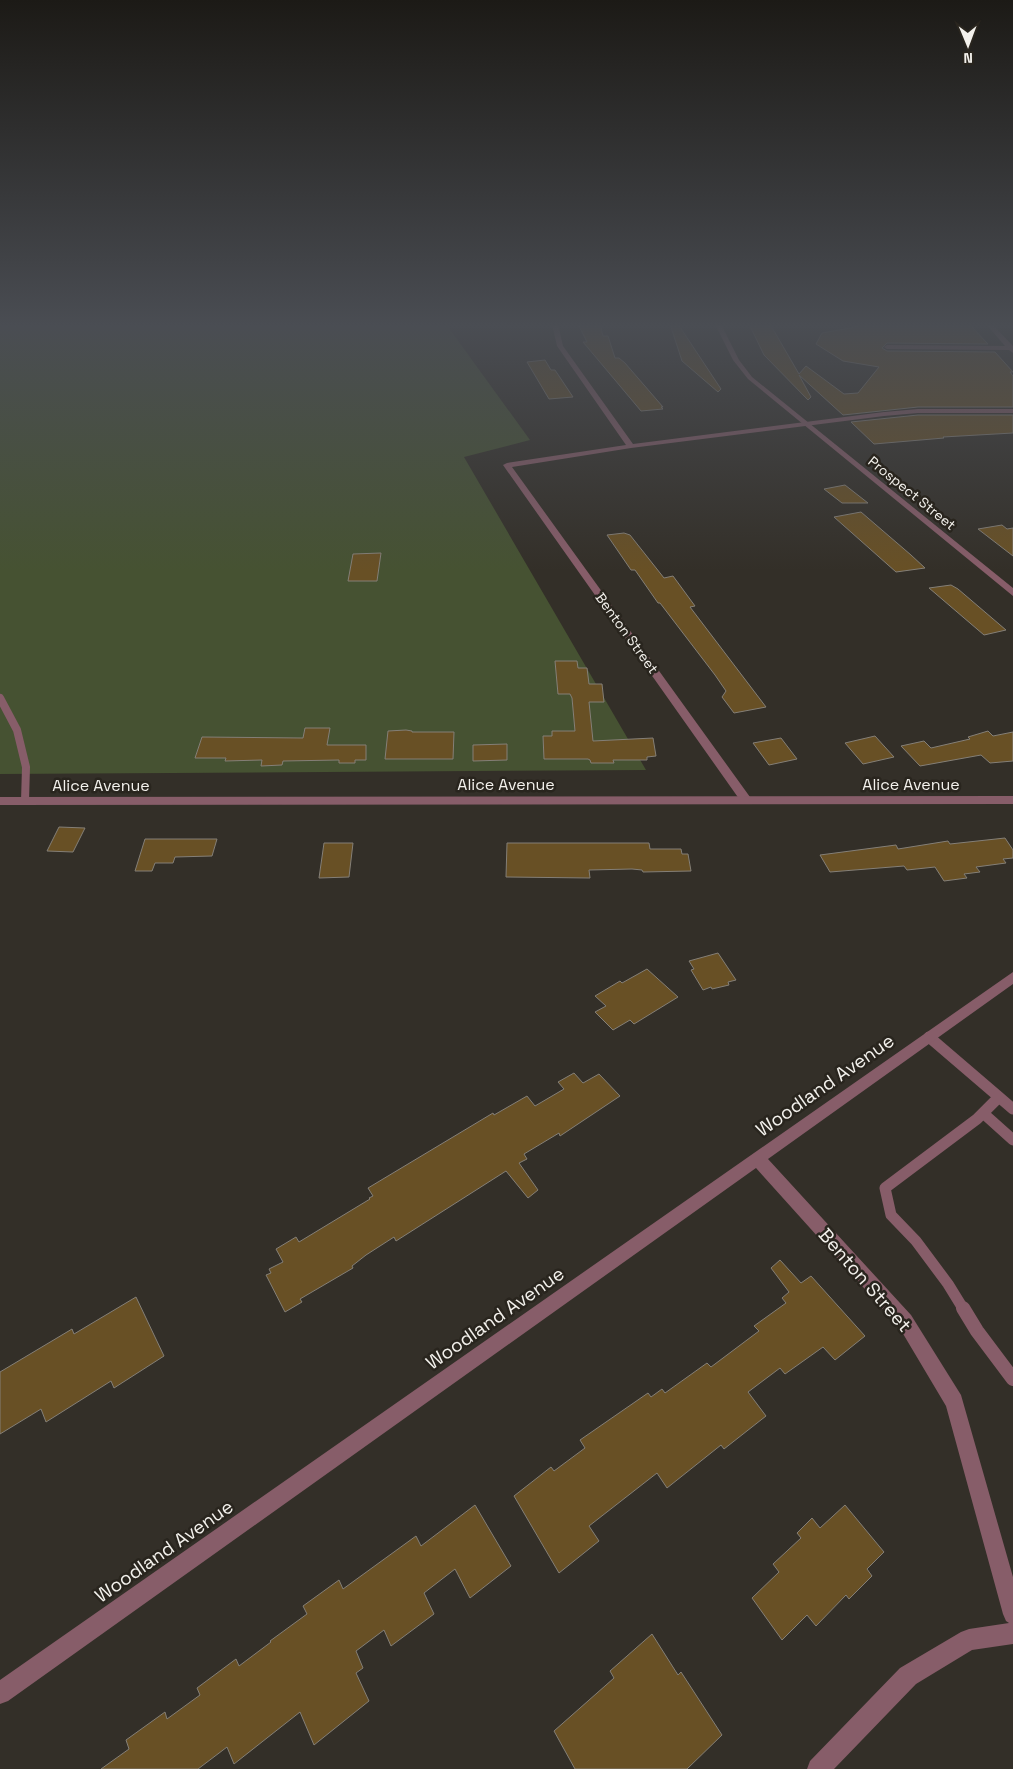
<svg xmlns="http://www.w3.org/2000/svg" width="1013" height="1769" font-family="'Space Grotesk',sans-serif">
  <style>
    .green { fill: #465232 }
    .building { fill: #685025; stroke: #847f77 }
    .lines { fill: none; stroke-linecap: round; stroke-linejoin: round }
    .service-far2 { stroke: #875d69; stroke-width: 8 }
    .service-far1 { stroke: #875d69; stroke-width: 11 }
    .service { stroke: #875d69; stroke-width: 14 }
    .minor { fill: #875d69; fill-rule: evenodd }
    .tertiary { fill: #875d69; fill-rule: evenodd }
    .labels { text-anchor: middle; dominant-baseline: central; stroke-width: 5; stroke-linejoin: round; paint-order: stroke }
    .far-street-label { font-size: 14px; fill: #f3f1ec; stroke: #29251e }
    .street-label { font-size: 16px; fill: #f3f1ec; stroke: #29251e }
    .near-street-label { font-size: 19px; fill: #f3f1ec; stroke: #29251e }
  </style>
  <rect width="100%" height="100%" fill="#332f28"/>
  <path class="green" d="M0 324H446L530 440 464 457 646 770 0 774Z"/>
  <path class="building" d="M578 324H600L603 336H608L615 358H619L625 363 663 407H661L663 409 641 411 583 342H587Z
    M670 324H678L721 389 718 392 682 361Z
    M749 324H770L799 374 806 366 844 394 858 393 879 367 843 361 816 344 822 333 856 327 853 324H969L988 344 887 343 882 348 887 351 995 352 1013 372H1010L1013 376V407H918L843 415 799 375 811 397 808 400 764 355Z
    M545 360 551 370H555L573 397 549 399 527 362Z
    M918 415H1013V433L943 437 944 438 874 444 851 422Z
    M845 485 868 503H842L824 489Z
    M861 512 911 555 925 568 896 572 834 517Z
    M1002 525 1007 529 1013 528V556L978 529Z
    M624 533 630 535 664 578 673 576 695 606 690 607 766 707 734 713 722 697 726 691 715 675 660 603H658L635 570H631L607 535Z
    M381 553 377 581H348L353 554Z
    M951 585 958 589 1006 630 984 635 929 588Z
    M555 661H577L578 668H587L589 684H602L604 702H589L593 741 653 738 656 756 647 757V760H613L614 763H591L590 760 588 759H544L543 736H552V731H575L572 698 570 694H558Z
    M305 728H330L327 745H366V760H355V763H339V760L283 761 282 765 261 766 262 760 225 761 226 758H195L202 737 303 738Z
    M406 730 412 731V732H454L453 759H385L388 731Z
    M988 731 993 736 1013 732V761L990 763 981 755 920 766 901 746 924 741 931 748 970 739 968 737Z
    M875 736 894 757 863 764 845 743Z
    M781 738 797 759 769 765 753 743Z
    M507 744V760L473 761V745Z
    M59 827 85 828 73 852 47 851Z
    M1005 838 1013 850V858L1003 859 1006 863 976 867 980 872 964 874 967 878 944 881 935 867 907 870 904 866 830 872 820 855 896 845 898 849 948 841 950 844Z
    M145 839H217L212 856 175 857 173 863H155L152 871H135Z
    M324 843H353L349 877 319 878Z
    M507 843H649L650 849H681L682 854H688L691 871 643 872 642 870 632 869 589 870 590 878 506 877Z
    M718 953 736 980 728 982 729 985 712 989 711 987 703 990 691 970 694 969 689 961Z
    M647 969 678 997 634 1024 630 1020 613 1030 595 1012 606 1006 595 996 620 981 622 983Z
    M574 1073 583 1083 599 1074 620 1096 560 1136 559 1133 524 1154 527 1159 519 1163 538 1190 528 1198 506 1171 396 1241 394 1237 366 1255 352 1266 353 1268 300 1299 302 1302 285 1312 266 1275 271 1273 269 1269 283 1262 276 1249 296 1237 299 1242 370 1199 369 1198 373 1196 368 1188 493 1113 494 1115 527 1096 535 1106 564 1089 558 1082Z
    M780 1260 801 1283 811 1276 865 1336 835 1360 823 1347 785 1374 780 1368 748 1392 766 1416 724 1449 721 1445 667 1488 657 1473 589 1526 599 1541 559 1573 514 1496 551 1467 554 1471 585 1448 580 1440 648 1393 651 1397 662 1389 665 1393 707 1363 711 1367 759 1331 754 1326 786 1303 782 1298 789 1292 771 1268Z
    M136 1297 164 1356 114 1388 111 1381 46 1422 41 1409 0 1434V1372L72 1329 74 1334Z
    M475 1505 511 1566 470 1598 455 1569 424 1593 434 1614 391 1646 384 1630 356 1651 363 1668 356 1673 369 1701 314 1745 300 1712 234 1764 227 1747 198 1769H101L129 1749 126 1740 165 1712 167 1719 200 1695 197 1688 236 1659 239 1666 271 1642 270 1641 307 1614 303 1606 339 1580 343 1589 416 1536 421 1546Z
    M845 1505 884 1552 867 1569 872 1576 849 1599 846 1595 816 1626 807 1615 782 1640 752 1598 779 1572 773 1564 801 1538 797 1533 812 1518 820 1528Z
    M652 1634 678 1675 681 1672 722 1735 687 1769H575L554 1731 614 1678 610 1671Z"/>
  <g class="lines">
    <path class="service-far2" d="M0 698 17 730 26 767 25 801"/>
    <path class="service-far1" d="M929 1037 999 1097
      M983 1113 1013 1140
      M964 1310 948 1284 916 1241 891 1215 885 1188 977 1119 999 1097 1013 1109"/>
    <path class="service" d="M963 1308 977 1331 1013 1379"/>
    <path class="minor" d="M552 324H558L563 346 633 444 884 412 918 409H1013V413H918L884 416 631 448 512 467 750 797 752 800 750 803H742L503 465 507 463 626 445 557 346Z
      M986 324H992L1013 346V353L1009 350 887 349 884 347 887 345 1005 346Z
      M1013 972V984L768 1159 911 1315 961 1395 1013 1577V1644L972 1650 916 1684 834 1769H807L810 1761 900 1668 961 1632 969 1629 1009 1623 1006 1621 1003 1614 946 1406 899 1327 756 1168 8 1701 0 1704V1680Z"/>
    <path class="tertiary" d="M715 324H721L739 360 752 377 1013 588V596L748 379 733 360Z
      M1013 796V804L0 805V797Z"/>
  </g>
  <linearGradient id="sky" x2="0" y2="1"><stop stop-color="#1c1a16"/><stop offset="0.57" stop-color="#4a4d53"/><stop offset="1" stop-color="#4a4d53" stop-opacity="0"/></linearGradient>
  <rect width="1013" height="571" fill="url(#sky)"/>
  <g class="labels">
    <g class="far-street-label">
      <text transform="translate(912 493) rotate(39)">Prospect Street</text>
      <text transform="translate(627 633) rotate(54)">Benton Street</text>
    </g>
    <g class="street-label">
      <text x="506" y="784">Alice Avenue</text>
      <text x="911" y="784">Alice Avenue</text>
      <text x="101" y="785">Alice Avenue</text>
    </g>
    <g class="near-street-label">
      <text transform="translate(825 1085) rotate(-35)">Woodland Avenue</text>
      <text transform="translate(865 1280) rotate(49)">Benton Street</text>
      <text transform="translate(495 1318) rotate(-35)">Woodland Avenue</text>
      <text transform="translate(164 1551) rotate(-35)">Woodland Avenue</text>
    </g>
  </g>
  <g transform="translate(968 45) rotate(179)" stroke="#29251e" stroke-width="4" paint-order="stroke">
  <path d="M0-4L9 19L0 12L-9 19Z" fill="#f3f1ec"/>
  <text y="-8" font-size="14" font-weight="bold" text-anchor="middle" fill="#f3f1ec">N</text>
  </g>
</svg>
